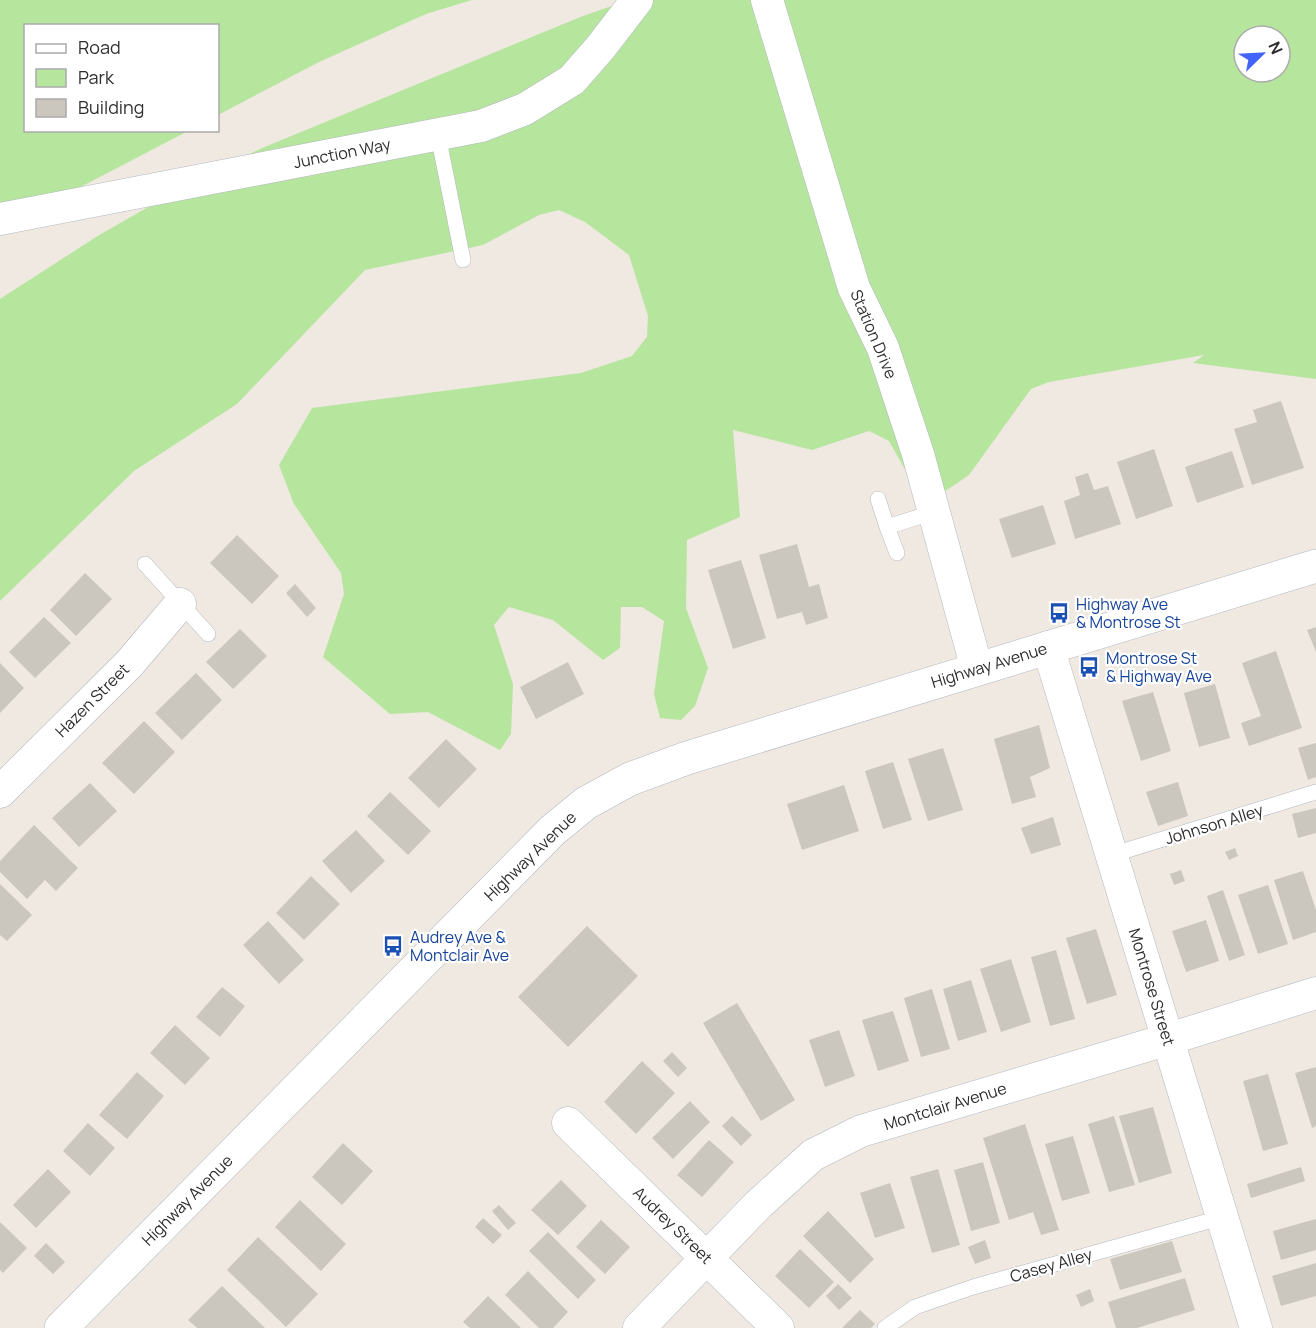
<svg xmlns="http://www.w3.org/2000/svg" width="1316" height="1328" font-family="Manrope,sans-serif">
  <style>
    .green { fill: #b6e59e; fill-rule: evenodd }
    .building { fill: #cbc7bf }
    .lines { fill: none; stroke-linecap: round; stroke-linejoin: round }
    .lane-casing { stroke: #b4b7c1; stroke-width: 16 }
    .street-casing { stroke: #b4b7c1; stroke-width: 33 }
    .secondary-casing { stroke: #b4b7c1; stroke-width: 34 }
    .lane { stroke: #fff; stroke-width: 15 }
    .street { stroke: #fff; stroke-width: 32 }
    .secondary { stroke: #fff; stroke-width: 33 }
    .labels { text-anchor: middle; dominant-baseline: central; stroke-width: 4.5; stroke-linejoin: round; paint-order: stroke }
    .street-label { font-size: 16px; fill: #2e2e2e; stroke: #fff }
    .transit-label { font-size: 16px; fill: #164399; stroke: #fff; text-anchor: start }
  </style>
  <rect width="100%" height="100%" fill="#efe9e1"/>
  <path class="green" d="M0 0H472L426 14 319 62 218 115V26H26V130L188 131 0 229Z
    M629 0H1316V379L1193 363 1204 355 1049 382 1031 389 969 475 935 498 916 489 889 441 869 431 812 450 733 430 740 517 687 540 686 608 708 668 695 706 681 720 660 718 654 694 664 621 642 607H621L620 648 603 660 553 620 509 607 494 625 513 684 511 734 500 750 428 712 390 714 323 657 344 594 341 573 294 504 279 465 312 408 581 373 632 356 647 337 648 316 629 255 585 222 559 210 539 215 483 245 365 270 237 404 134 471 0 601V299L96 237 209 172 267 146 583 16ZM1244 36H1280V72H1244Z"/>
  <path class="building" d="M1281 401 1304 468 1252 485 1234 429 1257 422 1253 410Z
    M1154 449 1173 506 1136 519 1117 462Z
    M1232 451 1244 487 1197 503 1185 467Z
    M1088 473 1094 490 1108 486 1121 524 1075 539 1064 501 1080 495 1075 477Z
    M1043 505 1056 544 1012 558 999 519Z
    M237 535 279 576 252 604 210 563Z
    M797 544 809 587 819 584 828 618 806 625 802 612 777 619 759 555Z
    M741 560 766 638 733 649 708 570Z
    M85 573 112 599 76 636 50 610Z
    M295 584 316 608 307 617 286 593Z
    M44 617 71 643 35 678 9 652Z
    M1316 627V652L1307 630Z
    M240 629 267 656 233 689 206 662Z
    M1276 651 1302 728 1249 746 1241 723 1261 716 1242 663Z
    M568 662 584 694 536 719 520 687Z
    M0 663 24 688 0 713Z
    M196 673 222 700 182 740 155 713Z
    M1215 684 1230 738 1199 747 1184 693Z
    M1153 692 1171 751 1141 761 1122 701Z
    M144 721 175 752 134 794 102 763Z
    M1039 725 1050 768 1030 777 1036 797 1012 804 994 739Z
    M446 739 477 769 439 808 408 778Z
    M1316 743V777L1308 780 1298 748Z
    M943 748 963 810 928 821 908 759Z
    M893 762 912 820 883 829 865 771Z
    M1178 782 1188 816 1158 826 1146 792Z
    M90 783 117 811 79 847 52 818Z
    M844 785 859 831 802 850 787 804Z
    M390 792 431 831 408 855 367 816Z
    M1316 808V833L1298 838 1292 814Z
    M1053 817 1061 845 1031 854 1021 828Z
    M34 825 78 868 56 891 45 880 27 899 0 872V861Z
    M356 830 385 861 351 893 322 861Z
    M1235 848 1238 856 1229 860 1225 852Z
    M1181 870 1185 881 1174 885 1170 874Z
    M1303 871 1316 910V932L1293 940 1274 880Z
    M311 876 340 904 304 940 276 913Z
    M0 884 32 915 7 941 0 935Z
    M1268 885 1288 944 1258 954 1238 895Z
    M1223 890 1245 955 1229 961 1207 896Z
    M1206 920 1219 961 1186 972 1172 931Z
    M268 921 304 960 279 984 243 945Z
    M587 926 638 976 568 1047 518 997Z
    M1096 929 1117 995 1087 1004 1066 938Z
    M1056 950 1075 1019 1050 1026 1031 957Z
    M1011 959 1031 1022 1001 1032 980 969Z
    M971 980 987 1032 958 1041 943 989Z
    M222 987 245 1006 220 1037 196 1017Z
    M932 989 950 1049 921 1057 904 998Z
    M737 1003 795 1100 761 1121 703 1023Z
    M893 1011 909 1061 878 1071 862 1020Z
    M175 1025 210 1058 185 1085 150 1053Z
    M839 1030 855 1076 825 1087 809 1040Z
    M672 1052 687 1068 678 1077 663 1061Z
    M642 1061 675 1093 636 1134 604 1102Z
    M1316 1067V1126L1312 1128 1295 1073Z
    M137 1072 164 1096 127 1139 99 1115Z
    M1268 1074 1288 1144 1263 1151 1243 1081Z
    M690 1101 710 1122 673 1159 652 1138Z
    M1153 1107 1172 1173 1139 1183 1119 1116Z
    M732 1116 752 1135 741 1146 722 1126Z
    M1114 1116 1135 1185 1109 1192 1088 1124Z
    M88 1123 115 1148 90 1176 63 1151Z
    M1025 1124 1059 1230 1041 1235 1033 1212 1009 1220 983 1138Z
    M1073 1136 1090 1193 1062 1201 1045 1144Z
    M709 1140 734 1162 702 1197 677 1175Z
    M343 1143 373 1171 342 1205 312 1177Z
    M983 1162 1000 1223 971 1231 954 1170Z
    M1301 1167 1305 1181 1251 1198 1247 1184Z
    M48 1169 71 1192 36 1228 13 1205Z
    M938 1169 960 1245 932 1253 910 1177Z
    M561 1180 587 1206 558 1235 531 1210Z
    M890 1183 905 1228 875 1238 860 1193Z
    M300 1200 346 1244 321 1271 275 1227Z
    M499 1205 516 1223 508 1230 492 1211Z
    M828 1211 874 1259 850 1283 803 1236Z
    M483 1218 502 1235 493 1244 475 1227Z
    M1316 1219V1250L1281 1260 1273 1231Z
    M601 1220 630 1247 605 1274 576 1247Z
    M0 1222 27 1248 3 1273 0 1270Z
    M548 1232 596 1280 578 1299 529 1251Z
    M258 1237 318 1294 286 1327 227 1270Z
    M985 1240 991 1258 975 1264 968 1247Z
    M1172 1241 1182 1272 1120 1290 1110 1259Z
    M46 1243 65 1262 53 1274 34 1256Z
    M800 1249 834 1282 809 1308 775 1276Z
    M1316 1263V1296L1281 1306 1272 1276Z
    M528 1271 568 1312 553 1328H539L505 1295Z
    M1185 1278 1195 1310 1137 1328H1116L1108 1302Z
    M838 1284 852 1298 839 1310 826 1296Z
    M222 1286 265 1328H197L188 1320Z
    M1090 1289 1094 1301 1081 1307 1076 1295Z
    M488 1296 521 1328H470L463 1322Z
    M860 1310 875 1324 871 1328H842Z"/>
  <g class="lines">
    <g class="lane-casing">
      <path id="lane" d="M438 135 463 260
        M878 499 887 527
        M897 553 887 527 934 512
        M145 564 208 634
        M1111 855 1316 792
        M885 1328 915 1307 973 1287 1223 1217"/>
    </g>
    <g class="street-casing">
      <path id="street" d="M767 0 854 288 883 348 918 454 977 669
        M0 219 481 126 525 109 572 80 600 48 637 0
        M1048 647 1256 1328
        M0 792 129 664 180 604
        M568 1123 778 1328
        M639 1328 759 1204 813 1155 861 1131 1169 1039 1316 993"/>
    </g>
    <g class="secondary-casing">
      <path id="secondary" d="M61 1328 553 830 586 803 630 779 687 758 1316 566"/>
    </g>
    <use href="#lane" class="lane"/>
    <use href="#street" class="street"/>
    <use href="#secondary" class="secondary"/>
  </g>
  <defs>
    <g id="bus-bare" transform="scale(1.62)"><path d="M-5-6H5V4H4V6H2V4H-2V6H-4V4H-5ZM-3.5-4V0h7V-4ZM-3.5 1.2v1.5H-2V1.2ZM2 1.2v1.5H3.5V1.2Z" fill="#1a4fb4" stroke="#fff" stroke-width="2.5" paint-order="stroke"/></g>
  </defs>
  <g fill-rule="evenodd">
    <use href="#bus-bare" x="1059" y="613"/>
    <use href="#bus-bare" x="1089" y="667"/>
    <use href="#bus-bare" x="393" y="946"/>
  </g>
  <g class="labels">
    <g class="street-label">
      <text transform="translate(342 153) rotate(-11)">Junction Way</text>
      <text transform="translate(874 334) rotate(67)">Station Drive</text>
      <text transform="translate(989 665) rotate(-17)">Highway Avenue</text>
      <text transform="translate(92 700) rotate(-45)">Hazen Street</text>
      <text transform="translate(1214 824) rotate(-17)">Johnson Alley</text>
      <text transform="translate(530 856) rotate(-44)">Highway Avenue</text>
      <text transform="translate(1152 987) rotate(73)">Montrose Street</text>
      <text transform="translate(945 1106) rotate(-17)">Montclair Avenue</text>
      <text transform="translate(187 1200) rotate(-45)">Highway Avenue</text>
      <text transform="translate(673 1225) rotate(44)">Audrey Street</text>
      <text transform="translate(1051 1265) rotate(-16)">Casey Alley</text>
    </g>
    <g class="transit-label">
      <text x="1076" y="604">Highway Ave<tspan x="1076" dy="18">&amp; Montrose St</tspan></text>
      <text x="1106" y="658">Montrose St<tspan x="1106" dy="18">&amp; Highway Ave</tspan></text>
      <text x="410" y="937">Audrey Ave &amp;<tspan x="410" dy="18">Montclair Ave</tspan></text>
    </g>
  </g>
  <rect x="24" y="24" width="195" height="108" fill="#ffffff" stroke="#ababab" stroke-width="1.5"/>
  <rect x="36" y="44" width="30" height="9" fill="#ffffff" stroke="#ababab" stroke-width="1.5"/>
  <text x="78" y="54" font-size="18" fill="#2e2e2e">Road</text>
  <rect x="36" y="69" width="30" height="18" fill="#b6e59e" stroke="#ababab" stroke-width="1.5"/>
  <text x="78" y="84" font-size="18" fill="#2e2e2e">Park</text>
  <rect x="36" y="99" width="30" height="18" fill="#cbc7bf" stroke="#ababab" stroke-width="1.5"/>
  <text x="78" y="114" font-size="18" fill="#2e2e2e">Building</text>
  <g transform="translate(1262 54) rotate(66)"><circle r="28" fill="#ffffff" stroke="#ababab" stroke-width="1.5"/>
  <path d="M0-4.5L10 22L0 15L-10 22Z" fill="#4264fb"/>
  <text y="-9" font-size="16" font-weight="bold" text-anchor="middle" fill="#2e2e2e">N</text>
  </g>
</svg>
